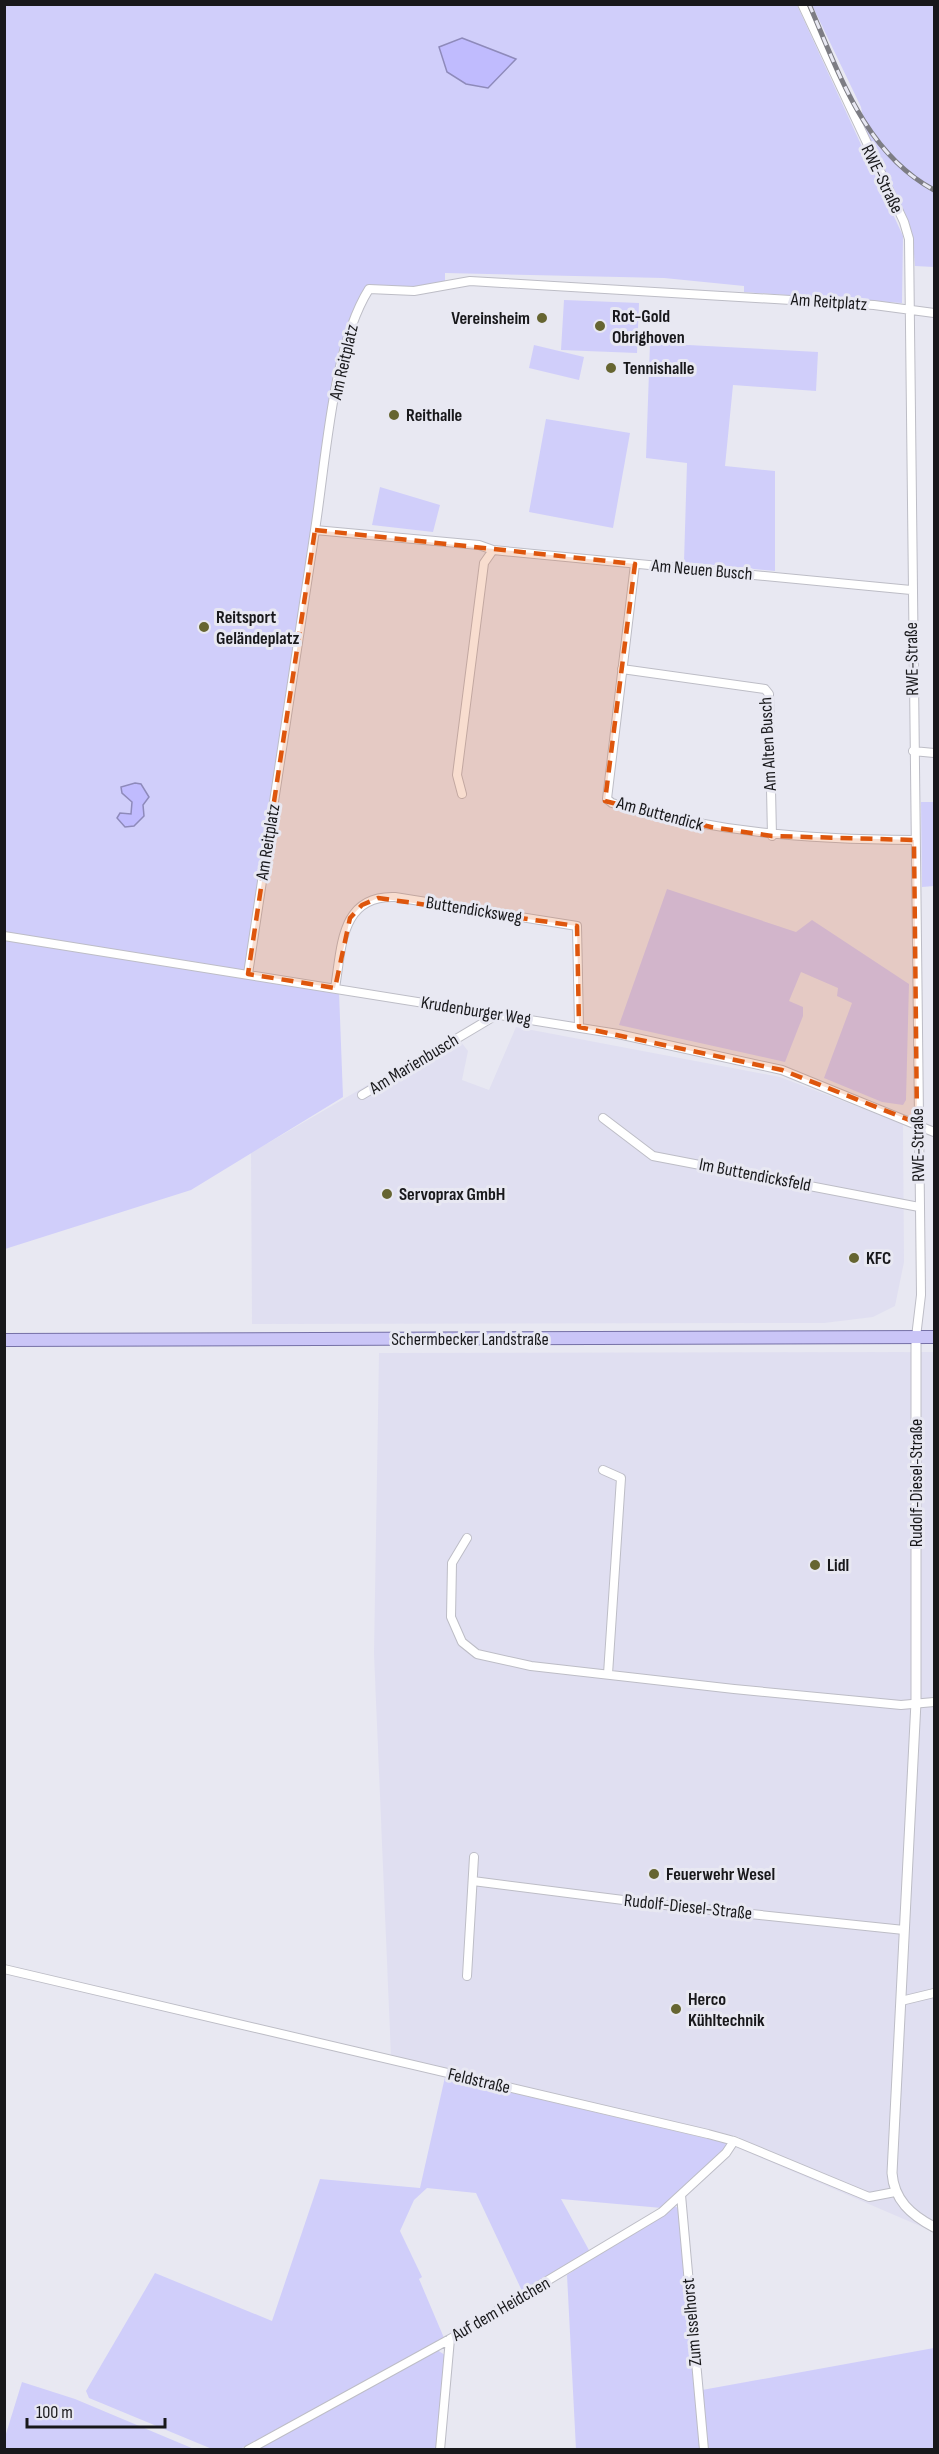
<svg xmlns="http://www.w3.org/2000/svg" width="939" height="2454" font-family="'Sofia Sans Condensed',sans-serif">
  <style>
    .built { fill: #e0dff1 }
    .green { fill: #d0cefa }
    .water { fill: #c0bbfe; stroke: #8e8aba; stroke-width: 1.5 }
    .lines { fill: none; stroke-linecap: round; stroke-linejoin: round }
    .minor-casing { stroke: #bdbdc6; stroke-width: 10 }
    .tertiary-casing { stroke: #bdbdc6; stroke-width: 11 }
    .primary-casing { stroke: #7570a6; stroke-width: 14 }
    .minor { stroke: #fff; stroke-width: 8 }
    .tertiary { stroke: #fff; stroke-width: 9 }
    .primary { stroke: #cac5f7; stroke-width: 12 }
    .rail-casing { stroke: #7d7d84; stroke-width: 5 }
    .rail { stroke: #e8e8f2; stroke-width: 3; stroke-dasharray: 9; stroke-linecap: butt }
    .marked { fill: #de560d; fill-opacity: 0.2; stroke: #de560d; stroke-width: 4.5; stroke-dasharray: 12 8; stroke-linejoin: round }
    .poi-dot { fill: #666531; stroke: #e8e8f2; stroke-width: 2 }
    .labels { text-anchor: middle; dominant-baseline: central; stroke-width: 6; stroke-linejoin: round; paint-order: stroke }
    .street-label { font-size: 18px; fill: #18181b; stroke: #e8e8f2 }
    .poi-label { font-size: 18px; font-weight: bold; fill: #18181b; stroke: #e8e8f2; text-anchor: start }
  </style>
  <rect width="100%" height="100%" fill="#e8e8f2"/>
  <path class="built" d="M516 1027 780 1077 903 1124 904 1262 895 1306 873 1317 824 1323 252 1324 251 1153 455 1034 468 1051 462 1080 489 1090Z
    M934 1352V2232L738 2148 739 2137 391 2056 374 1654 379 1353Z"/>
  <path class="green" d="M4 5H797L903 236 902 303 744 292V286L664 278 445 273V282L413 289 367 287 357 304 341 354 247 972 339 992 343 1097 191 1190 5 1249Z
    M812 5H934V267L915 266 913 242 906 222 866 135 861 107Z
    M564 300 639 303 637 353 561 350Z
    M650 343 818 352 816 391 733 385 725 466 775 471V571L684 562 687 463 646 458Z
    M534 345 584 357 579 380 529 368Z
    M546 419 630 433 613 528 529 512Z
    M380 487 440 505 433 532 372 525Z
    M921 802H934V886L922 887Z
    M667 889 796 932 812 920 909 984 906 1100 903 1105 882 1102 824 1078 852 1003 837 996 838 988 801 972 789 1001 803 1007V1016L785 1062 619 1025Z
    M445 2077 726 2143 724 2152 662 2208 561 2199 590 2252 523 2293 476 2193 427 2188 414 2200 400 2231 422 2277 419 2279 444 2338 240 2449H212L89 2398 86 2391 155 2273 272 2321 320 2179 420 2188Z
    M685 2197 702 2390 934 2348V2449H576L567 2275 674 2206 678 2208Z
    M437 2350 445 2355 438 2449 255 2450Z
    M22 2382 75 2399 194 2449H5V2437Z"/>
  <path class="water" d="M462 38 516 59 488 88 466 84 447 72 439 47Z
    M135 783 141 784 149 797 143 805 144 816 134 826 125 827 117 818 120 813 131 814 132 802 122 793 121 787Z"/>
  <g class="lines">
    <g class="minor-casing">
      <path id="minor" d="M802 4 904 222 909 239 921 1295 916 1337
        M315 530 479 545 493 550 911 590
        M635 564 607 799 612 803C719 833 804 839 914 840
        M622 669 765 689 769 694 772 836
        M913 751 934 753
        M462 794 457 775 484 563 493 550
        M4 936 618 1034 782 1070 934 1132
        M248 974C270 826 293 678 315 530 326 461 332 348 369 289L414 291 470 281 874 305 934 313
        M335 988C342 947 340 895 395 897L577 926 579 1027
        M362 1095 498 1014
        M603 1118 653 1156 919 1207
        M603 1470 621 1478 608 1674
        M467 1538 452 1563 451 1617 462 1642 477 1654 531 1666 734 1689 901 1705 934 1702
        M473 1881 655 1904 904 1930
        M4 1969 708 2134 734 2141 869 2197 895 2192
        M467 1976 474 1857
        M901 2001 934 1993
        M681 2195 704 2450
        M248 2450 450 2339 662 2212 726 2153 734 2141
        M440 2450 450 2339"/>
    </g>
    <g class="tertiary-casing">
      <path id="tertiary" d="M916 1337V1702L892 2173C894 2200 911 2215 934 2227"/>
    </g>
    <g class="primary-casing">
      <path id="primary" d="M4 1340 934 1337"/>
    </g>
    <use href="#minor" class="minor"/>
    <use href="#tertiary" class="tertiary"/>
    <use href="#primary" class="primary"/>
    <g class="rail-casing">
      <path id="rail" d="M809 4C839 73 864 152 934 190"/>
    </g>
    <use href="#rail" class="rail"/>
  </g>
  <path class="marked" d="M315 530 635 564 605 801 711 827 772 836 914 840 917 1123 782 1070 579 1027 577 926 378 898 362 905 350 918 335 988 248 974Z"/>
  <g class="poi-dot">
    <circle cx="542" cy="318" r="6"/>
    <circle cx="600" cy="326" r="6"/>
    <circle cx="611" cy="368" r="6"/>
    <circle cx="394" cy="415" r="6"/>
    <circle cx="204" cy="627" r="6"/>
    <circle cx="387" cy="1194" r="6"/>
    <circle cx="854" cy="1258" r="6"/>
    <circle cx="815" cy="1565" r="6"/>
    <circle cx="654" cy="1874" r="6"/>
    <circle cx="676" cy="2009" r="6"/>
  </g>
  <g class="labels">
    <g class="street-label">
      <text transform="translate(882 179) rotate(64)">RWE-Straße</text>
      <text transform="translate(829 302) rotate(4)">Am Reitplatz</text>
      <text transform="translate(344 362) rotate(-77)">Am Reitplatz</text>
      <text transform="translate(702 570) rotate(5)">Am Neuen Busch</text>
      <text transform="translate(912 659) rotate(-91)">RWE-Straße</text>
      <text transform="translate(768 744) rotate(-93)">Am Alten Busch</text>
      <text transform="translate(660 814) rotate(15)">Am Buttendick</text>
      <text transform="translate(268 842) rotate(-81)">Am Reitplatz</text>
      <text transform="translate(474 910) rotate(9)">Buttendicksweg</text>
      <text transform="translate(476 1011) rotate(9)">Krudenburger Weg</text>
      <text transform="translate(414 1064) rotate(-31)">Am Marienbusch</text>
      <text transform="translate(918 1145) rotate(-91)">RWE-Straße</text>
      <text transform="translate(755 1175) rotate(11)">Im Buttendicksfeld</text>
      <text x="470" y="1339">Schermbecker Landstraße</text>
      <text transform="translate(916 1483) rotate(-90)">Rudolf-Diesel-Straße</text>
      <text transform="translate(688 1907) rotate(6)">Rudolf-Diesel-Straße</text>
      <text transform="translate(479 2081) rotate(13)">Feldstraße</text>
      <text transform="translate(501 2309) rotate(-30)">Auf dem Heidchen</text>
      <text transform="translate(692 2322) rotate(-95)">Zum Isselhorst</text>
    </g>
    <g class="poi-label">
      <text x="612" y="316">Rot-Gold<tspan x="612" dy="21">Obrighoven</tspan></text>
      <text x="530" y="318" text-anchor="end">Vereinsheim</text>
      <text x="623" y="368">Tennishalle</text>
      <text x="406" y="415">Reithalle</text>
      <text x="216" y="617">Reitsport<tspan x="216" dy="21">Geländeplatz</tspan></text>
      <text x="399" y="1194">Servoprax GmbH</text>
      <text x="866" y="1258">KFC</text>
      <text x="827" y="1565">Lidl</text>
      <text x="666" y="1874">Feuerwehr Wesel</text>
      <text x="688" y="1999">Herco<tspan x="688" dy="21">Kühltechnik</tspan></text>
    </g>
  </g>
  <rect width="939" height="2454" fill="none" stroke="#18181b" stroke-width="12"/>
  <path d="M27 2418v9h138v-9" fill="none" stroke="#18181b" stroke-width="3"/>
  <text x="36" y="2418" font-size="18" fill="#18181b" stroke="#e8e8f2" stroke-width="4.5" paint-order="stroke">100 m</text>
</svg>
